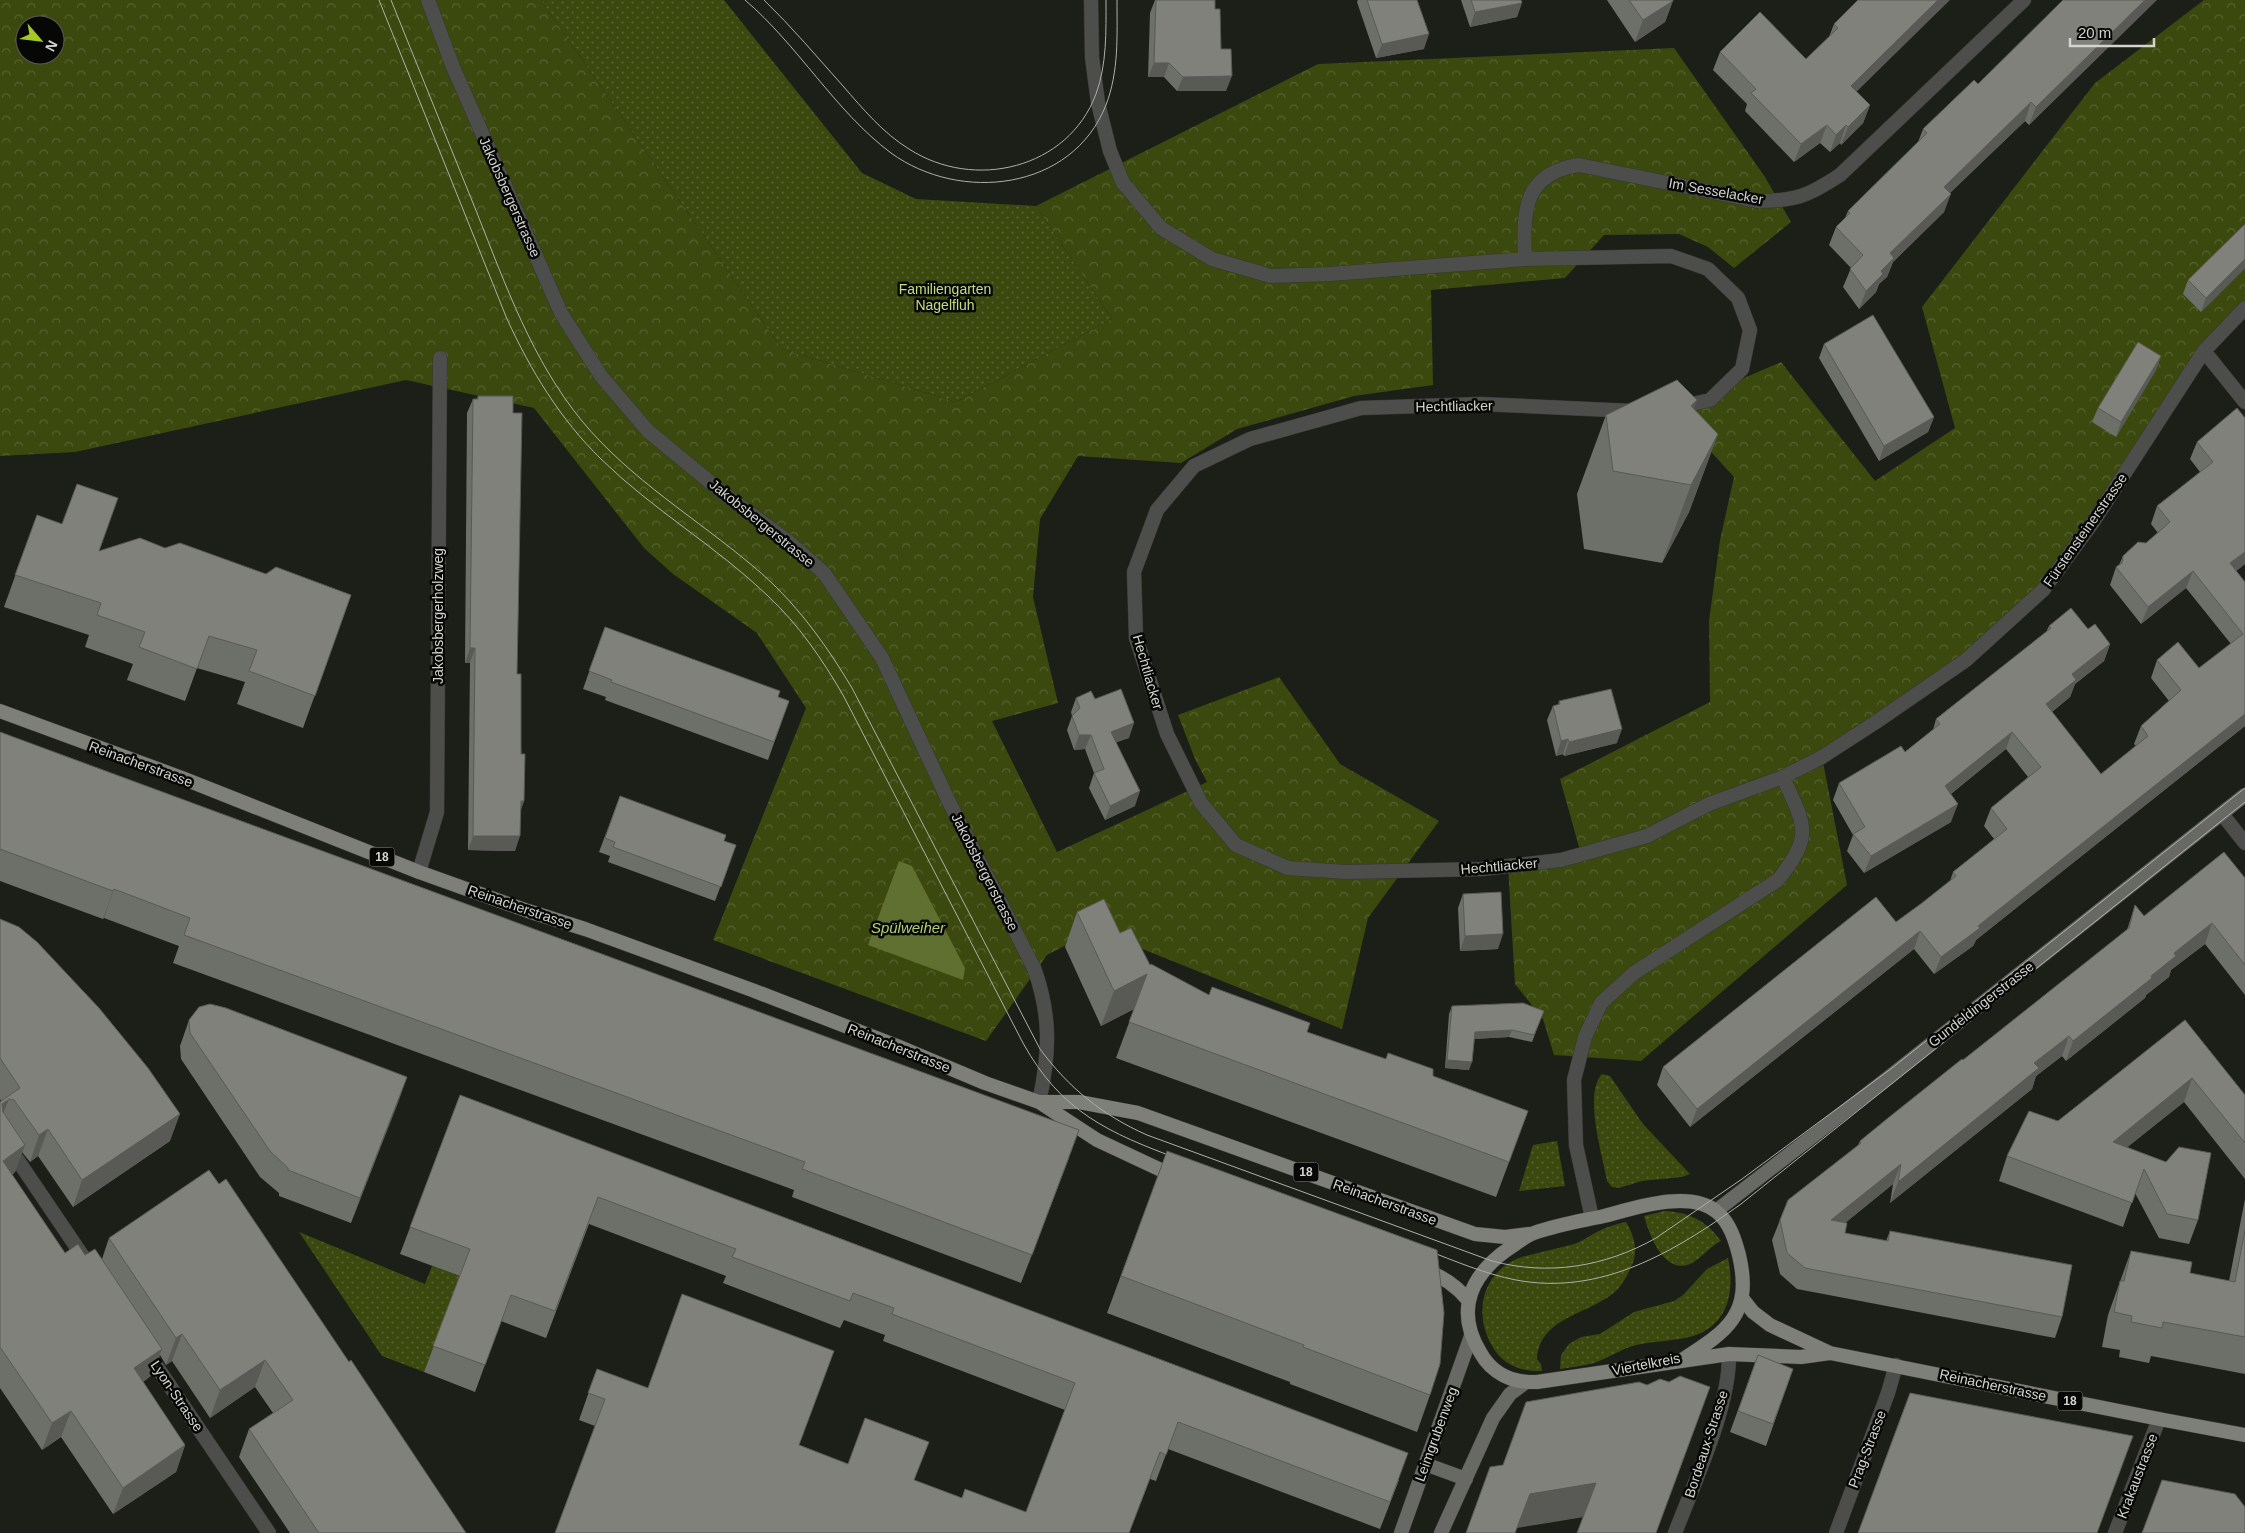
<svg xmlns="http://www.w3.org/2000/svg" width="2245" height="1533" font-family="Helvetica,sans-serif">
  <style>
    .grass { fill: url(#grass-dots) }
    .forest { fill: url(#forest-crowns); fill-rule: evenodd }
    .water { fill: #5f7031 }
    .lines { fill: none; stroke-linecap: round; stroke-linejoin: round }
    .minor-casing { stroke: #363732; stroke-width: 15 }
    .secondary-casing { stroke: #363732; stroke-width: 15 }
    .primary-casing { stroke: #363732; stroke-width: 15 }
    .minor { stroke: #4d4e4b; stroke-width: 14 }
    .secondary { stroke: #686965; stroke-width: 14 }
    .primary { stroke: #7d7f78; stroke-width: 14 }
    .tram { stroke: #adafaa; stroke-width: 1 }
    .wall { fill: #6d6f69 }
    .shaded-wall { fill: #595a55 }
    .building { fill: #7f817a; stroke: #595a55 }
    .labels { text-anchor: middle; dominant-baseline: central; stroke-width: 5; stroke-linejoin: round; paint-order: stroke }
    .shield { fill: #070806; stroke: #969793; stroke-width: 1 }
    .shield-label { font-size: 12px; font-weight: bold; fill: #d3d4d0 }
    .street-label { font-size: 14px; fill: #d3d4d0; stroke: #070806 }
    .park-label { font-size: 14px; fill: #c3de83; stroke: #070806 }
    .water-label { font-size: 15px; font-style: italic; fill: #b4cf73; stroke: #070806 }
  </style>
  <defs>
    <pattern id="grass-dots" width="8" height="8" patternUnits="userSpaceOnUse" patternTransform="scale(1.25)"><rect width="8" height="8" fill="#3b490e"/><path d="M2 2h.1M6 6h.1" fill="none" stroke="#566230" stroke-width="1.8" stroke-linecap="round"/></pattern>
    <pattern id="forest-crowns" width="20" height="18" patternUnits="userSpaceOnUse" patternTransform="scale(1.25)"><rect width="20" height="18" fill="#3b490e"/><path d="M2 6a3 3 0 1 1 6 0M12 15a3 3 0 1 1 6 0" fill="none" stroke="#566230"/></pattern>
  </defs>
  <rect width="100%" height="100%" fill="#1c1e18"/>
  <path class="grass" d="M541 0H724L862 173 916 199 1036 206 1112 319 956 402 782 349Z
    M1602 1074 1610 1076 1643 1124 1690 1174 1682 1177 1642 1181 1619 1188 1612 1187 1607 1181C1603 1156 1583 1094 1602 1074Z
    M1557 1141 1565 1186 1519 1191 1533 1145Z
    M1664 1211C1689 1212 1707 1221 1721 1241 1709 1247 1701 1259 1690 1264 1664 1275 1649 1234 1644 1216Z
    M1626 1222C1635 1237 1639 1253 1630 1269 1627 1276 1623 1283 1618 1289 1592 1315 1540 1315 1537 1359L1541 1364 1542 1371C1520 1372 1501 1364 1491 1344 1473 1311 1483 1270 1522 1257 1539 1252 1557 1249 1574 1244 1584 1241 1591 1234 1601 1230 1609 1226 1618 1224 1626 1222Z
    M299 1232 425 1284 432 1266 460 1276 424 1372 382 1356Z
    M1728 1258C1735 1290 1729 1325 1693 1336 1675 1341 1655 1341 1636 1345 1621 1349 1608 1358 1594 1363 1583 1366 1571 1367 1560 1369L1561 1355 1569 1344 1581 1337 1600 1334 1634 1312 1674 1301 1683 1295 1707 1269Z"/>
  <path class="forest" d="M0 0H541L782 349 956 402 1112 319 1036 206 1318 64 1674 48 1765 177 1791 222 1734 268 1708 247 1679 234 1604 235 1565 278 1431 290 1433 385 1354 396 1237 429 1181 463 1078 456 1040 519 1033 597 1058 703 992 721 1057 852 1207 782 1195 759 1178 715 1279 677 1340 764 1439 821 1368 918 1342 1029 1095 930 1047 955 986 1041 713 940 806 708 757 633 673 574 644 548 534 408 406 380 75 452 0 456ZM25 25H55V55H25Z
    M2204 0H2245V308L2204 351 2043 590 1966 660 1822 757 1847 885 1641 1061 1554 1055 1543 1019 1515 984 1508 866 1581 854 1560 779 1710 702 1709 621 1720 540 1734 477 1672 409 1781 362 1875 481 1955 428 1922 307 2095 83Z"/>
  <path class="water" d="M899 861 912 866 965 968 963 980 868 945Z"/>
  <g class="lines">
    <g class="minor-casing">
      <path id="minor" d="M428 0 453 67 561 313 601 376 648 431 728 497 789 542 824 573 882 658 949 802 1034 968C1051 1015 1050 1053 1039 1102
        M1091 0 1092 57 1098 103 1110 151 1123 183 1161 228 1212 259 1271 276 1330 274 1525 259 1671 256 1708 269 1738 298 1750 330 1742 369 1710 400 1679 407
        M1525 259C1523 211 1523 173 1579 165L1757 201C1796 201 1808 196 1840 175L2024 0
        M2204 351 2245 402
        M1633 411 1480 404 1361 408 1250 439 1194 466 1157 510 1134 572 1136 638 1167 734 1201 803 1236 845 1288 868 1346 872 1482 869 1561 860 1647 836 1709 804 1783 777 1822 757 1876 722 1966 660 2043 590 2093 522 2204 351 2245 308
        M2222 814 2245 843
        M419 872 437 812 440 358
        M0 1134 86 1261
        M1592 1218 1576 1145 1574 1080 1585 1037 1601 1003 1634 973 1778 880C1814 834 1805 827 1783 777
        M145 1349 269 1533
        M1675 1533C1694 1483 1730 1407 1729 1354
        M1836 1533 1888 1393 1896 1365
        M2115 1533 2159 1419"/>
    </g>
    <g class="secondary-casing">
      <path id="secondary" d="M1716 1211 1888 1078 2245 795
        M1425 1464 1466 1479
        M1401 1533 1471 1336
        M1441 1533 1493 1418 1510 1394 1526 1382"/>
    </g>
    <g class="primary-casing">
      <path id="primary" d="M0 711 182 778 419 872 528 911 585 929 752 990 897 1046 985 1083 1039 1102 1097 1140 1176 1177
        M1039 1102H1079L1138 1113 1475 1234 1505 1237 1529 1234
        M1423 1269C1442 1276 1456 1285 1469 1301
        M1742 1298 1753 1312 1770 1325 1830 1353 2159 1419 2245 1435
        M1682 1360C1727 1331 1753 1315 1739 1255 1735 1240 1730 1223 1717 1212 1690 1189 1635 1208 1604 1216 1581 1221 1556 1225 1534 1233 1526 1236 1518 1242 1511 1247 1472 1273 1454 1309 1480 1352 1492 1374 1513 1383 1537 1382L1729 1354 1801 1357 1830 1353"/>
    </g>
    <use href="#minor" class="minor"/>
    <use href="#secondary" class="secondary"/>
    <use href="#primary" class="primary"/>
    <path class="tram" d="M379 0 507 319C531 371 560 419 601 459 653 510 716 546 768 596 799 625 822 659 843 695L1023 1043C1061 1112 1109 1133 1179 1159
      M391 0C420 71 448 142 477 213 506 286 532 360 582 421 631 480 696 518 754 567 795 601 825 643 852 688L1040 1049C1069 1088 1102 1115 1147 1135L1492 1261C1548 1276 1605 1267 1656 1238L1742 1179 1892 1068 2245 788
      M745 0C798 45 835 111 891 153 960 203 1072 191 1106 105 1119 71 1117 36 1117 0
      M764 0C792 27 817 57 843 86 863 109 883 133 909 149 974 191 1068 169 1096 94 1107 64 1106 31 1106 0
      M1426 1250C1455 1261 1485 1274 1516 1280 1601 1296 1674 1252 1741 1204L2245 802"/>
  </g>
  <path class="wall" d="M1155 0H1215V9L1226 91H1177L1164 77H1148L1150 13Z
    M1358 0H1417L1424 49 1376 58 1357 2Z
    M1461 0H1521L1517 17 1470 27Z
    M1607 0H1673L1665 22 1635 42Z
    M1858 0 1856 92 1870 105 1863 123 1841 145 1840 143 1830 152 1820 143 1794 162 1745 111 1747 104 1713 70 1720 52 1806 59 1829 37 1834 24Z
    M2148 8 2029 125 2025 121 1950 193 1944 212 1893 262 1887 277 1879 284 1876 292 1859 309 1843 287 1851 268 1829 245 1836 227 1845 218 1848 211 1918 142 1923 129 1978 84Z
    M2245 224V268L2201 312 2183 294 2188 280Z
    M1824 344 1934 417 1928 432 1879 461 1819 358Z
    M2161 356 2156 370 2116 437 2092 422 2098 408Z
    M478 396 517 674 524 801 520 811 515 851 468 850 470 663H465L467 413 473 399H477Z
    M1694 409 1718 434 1689 512 1662 563 1584 549 1577 494 1606 415Z
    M2245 418V564L2236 571 2245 582V726L2221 745 1976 940 1973 946 1934 974 1914 949 1690 1127 1657 1085 1663 1067 1896 922 1922 903 1950 881 1953 872 1994 839 1984 826 1991 808 2028 777 2006 749 1951 794V822L1864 873 1847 851 1853 835 1833 800 1839 783 1905 752 1933 730 1936 719 2046 632 2049 626 2088 629 2110 644 2104 661 2075 684 2070 697 2052 712 2101 774 2136 746 2134 744 2141 726 2169 701 2151 678 2157 660 2199 668 2231 644 2186 588 2141 624 2110 585 2116 567 2119 565 2123 556 2146 543 2158 533 2151 524 2157 506 2200 472 2190 459 2197 442Z
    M37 515 99 551 165 548 266 574 351 595 303 728 237 704 245 682 197 668 185 701 127 680 133 664 85 647 89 635 4 607Z
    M605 627 789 701 768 760 605 700 606 697 583 689Z
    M1076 698 1095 699 1129 738 1116 742 1135 806 1105 820 1089 788 1094 773 1085 749 1074 750 1067 730 1072 716 1071 712Z
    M1559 701 1617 743 1564 756 1563 754 1556 756 1547 720 1553 706 1558 705Z
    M0 732 1069 1158 1021 1283 792 1197 794 1190 173 963 179 946 104 918 103 919 0 881Z
    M620 796 724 841 736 845 715 901 608 862 610 856 599 852Z
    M2245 878V995L2205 944 2171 970 2169 977 2146 995 2145 998 2066 1061 2062 1056 2036 1076 2032 1089 1890 1203 1893 1184 1845 1223V1233L1886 1241 1890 1231 2062 1317 2055 1338 1797 1289 1780 1274 1772 1240 1780 1220 1858 1145 1860 1141 1963 1060 2127 930 2135 905 2144 916Z
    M1463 894 1498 949 1460 951 1458 908Z
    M1077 912 1120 933 1150 965 1209 995 1307 1032 1433 1076 1528 1111 1496 1197 1116 1058 1134 1009 1101 1026 1065 947Z
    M0 919 170 1141 73 1207 38 1156 30 1162 22 1152 15 1172 12 1175 65 1253 85 1255 102 1259 109 1238 219 1184 349 1362 466 1533H290L239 1457 249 1429 273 1413 255 1387 210 1418 172 1361 166 1365 160 1355 152 1375 143 1382 185 1445 176 1472 113 1514 61 1437 42 1450 0 1388V1102L1 1101 0 1099Z
    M1452 1006 1544 1011 1532 1042 1509 1037 1474 1039 1469 1070 1445 1068 1449 1014Z
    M189 1020 407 1077 351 1223 279 1196V1193L260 1177 181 1059 180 1046Z
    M2185 1020 2245 1095V1179L2184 1102 2127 1147 2198 1220 2189 1244 2159 1238 2135 1193 2123 1227 1999 1181 2007 1156 2058 1121Z
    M460 1095 1399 1480 1380 1529 1168 1449 1156 1481 1150 1479 1129 1533 595 1426 579 1420 597 1369 848 1464 914 1480 962 1498 1026 1512 1065 1410 883 1341 885 1335 844 1320 840 1328 723 1283 726 1276 589 1224 546 1338 501 1321 475 1392 424 1372 460 1276 400 1254Z
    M1167 1151 1430 1395 1417 1432 1290 1384V1382L1107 1313Z
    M2245 1199V1374L2151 1356 2149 1363 2119 1357 2120 1350 2102 1347 2108 1315 2131 1251 2190 1273 2229 1281Z
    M1758 1355 1793 1369 1766 1446 1730 1432Z"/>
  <path class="shaded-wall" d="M1938 0H1950L1844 104 1851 86Z
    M2145 0H2157L2029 125 2036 107Z
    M1673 1 1665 22 1635 42 1643 20Z
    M1522 3 1517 17 1470 27 1475 12Z
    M1429 34 1424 49 1376 58 1382 44Z
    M1154 63H1169L1164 77H1148Z
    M1232 76 1226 91H1177L1183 77Z
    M2031 102 2025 121 1937 205 1944 187Z
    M1870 105 1863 123 1841 145 1848 127Z
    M1827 125 1820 143 1794 162 1801 144Z
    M1846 125 1840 143 1830 152 1836 135Z
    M1951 194 1944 212 1893 262 1887 277 1879 284 1876 292 1859 309 1866 291 1881 271 1890 253Z
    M2245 259V268L2201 312 2206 298Z
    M2161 356 2156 370 2116 437 2121 422Z
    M1697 400 1668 479 1691 406Z
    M1934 417 1928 432 1879 461 1884 446Z
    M1718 434 1689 512 1662 563 1691 485Z
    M2245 552V564L2224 581 2230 563Z
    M2193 571 2186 588 2141 624 2148 607Z
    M2110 644 2104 661 2075 684 2070 697 2039 722 2046 704 2072 674Z
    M470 648H475L470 663H465Z
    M2245 714V726L2221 745 1976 940 1973 946 1934 974 1941 957 1978 926Z
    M1134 723 1129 738 1106 746 1111 732Z
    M1622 729 1617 743 1564 756 1569 742Z
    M2012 732 2006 749 1939 803 1945 786Z
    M1079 735H1091L1085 749 1074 750Z
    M1568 739 1563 754 1556 756 1561 741Z
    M1140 791 1135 806 1105 820 1110 806Z
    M521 801H524L519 815Z
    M1958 804 1951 822 1864 873 1871 856Z
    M473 836H520L515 851 468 850Z
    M114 889 104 918 103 919 113 891Z
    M2212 923 2205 944 2171 970 2169 977 2146 995 2145 998 2066 1061 2073 1041 2151 976 2174 953Z
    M1920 931 1914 949 1690 1127 1697 1109Z
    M1503 934 1498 949 1460 951 1465 936Z
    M1147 974 1134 1009 1101 1026 1114 991Z
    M1512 1030 1509 1037 1472 1039 1475 1032Z
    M2069 1036 2062 1056 2036 1076 2032 1089 1890 1203 1898 1182 2034 1063Z
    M1447 1060 1472 1062 1469 1070 1445 1068Z
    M407 1077 398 1103 351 1223 360 1198Z
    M2192 1078 2184 1102 2104 1166 2113 1142Z
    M9 1099 0 1122 2 1104Z
    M180 1114 170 1141 73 1207 82 1180Z
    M48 1129 38 1156 30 1162 39 1135Z
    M1079 1130 1069 1158 1021 1283 1032 1255Z
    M25 1145 15 1172 0 1183 3 1161Z
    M1901 1164 1893 1184 1823 1241 1831 1220Z
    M182 1334 172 1361 166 1365 176 1338Z
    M162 1349 152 1375 124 1395 134 1368Z
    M265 1360 255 1387 210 1418 220 1390Z
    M71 1411 61 1437 42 1450 52 1423Z
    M185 1445 176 1472 113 1514 123 1488Z
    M1596 1483 1584 1517 1517 1528 1530 1494Z"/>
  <path class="building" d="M1156 0H1215V9H1220L1221 49H1231L1232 76 1183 77 1169 63H1154Z
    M1367 0H1417L1429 34 1382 44Z
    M1471 0H1521L1522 3 1475 12Z
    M1629 0H1673V1L1643 20Z
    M1858 0H1938L1851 86 1870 105 1848 127 1846 125 1836 135 1827 125 1801 144 1751 93 1756 89 1720 52 1760 12 1806 59 1838 28 1834 24Z
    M2063 0H2145L2036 107 2031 102 1944 187 1951 194 1890 253 1894 258 1881 271 1883 274 1866 291 1850 269 1863 255 1836 227 1850 213 1848 211 1927 133 1923 129 1974 80 1978 84Z
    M2245 224V259L2206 298 2188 280Z
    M1873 315 1934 417 1884 446 1824 344Z
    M2138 342 2161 356 2121 422 2098 408Z
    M1677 380 1697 400 1691 406 1718 434 1691 485 1613 471 1606 415Z
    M478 396H513V413H522L517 674H521V754H525L524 801H521L520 836H473L475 648H470L473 399H478Z
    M2237 408 2245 418V552L2230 563 2245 582V714L1978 926 1980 928 1941 957 1920 931 1697 1109 1663 1067 1876 897 1896 922 1922 903 1956 876 1953 872 2007 829 1991 808 2041 767 2012 732 1945 786 1958 804 1871 856 1853 834 1865 827 1839 783 1901 746 1905 752 1940 724 1936 719 2051 628 2049 626 2071 608 2088 629 2095 624 2110 644 2072 674 2076 680 2046 704 2101 774 2148 736 2141 726 2181 690 2157 660 2178 642 2199 668 2243 634 2193 571 2148 607 2116 567 2122 563 2123 556 2138 542 2146 543 2170 522 2157 506 2213 462 2197 442Z
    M77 484 118 498 99 551 140 538 165 548 180 543 266 574 276 567 351 595 315 696 249 671 257 650 209 636 197 669 139 647 145 632 97 615 101 603 15 575 37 515 62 524Z
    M605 627 780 691 778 697 789 701 774 742 611 682 612 680 589 671Z
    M1121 689 1134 723 1111 732 1140 791 1110 806 1094 773 1104 769 1091 735H1079L1072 716 1080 708 1076 698 1091 691 1095 699Z
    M1611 689 1622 729 1569 742 1568 739 1561 741 1553 706 1560 704 1559 701Z
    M0 732 1079 1130 1032 1255 802 1169 805 1162 184 935 190 918 114 889 113 891 0 849Z
    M620 796 726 835 724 841 736 845 721 887 613 847 615 842 605 838Z
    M2224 852 2245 878V965L2212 923 2174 953 2176 956 2151 976 2152 978 2073 1041 2069 1036 2034 1063 2039 1068 1898 1182 1901 1164 1831 1220 1847 1223 1845 1233 1888 1241 1890 1231 2072 1265 2062 1317 1805 1268 1787 1253 1780 1220 1788 1200 1861 1143 1860 1141 1888 1118 1962 1059 1963 1060 2129 928 2135 905 2144 916Z
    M1501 892 1503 934 1465 936 1463 894Z
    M1104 899 1120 933 1131 928 1150 965 1151 964 1209 995 1212 987 1310 1023 1307 1032 1386 1059 1388 1053 1433 1069V1076L1528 1111 1509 1162 1129 1022 1147 974 1114 991 1077 912Z
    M0 919 19 927 37 942 99 1008 148 1068 180 1114 82 1180 48 1129 39 1135 14 1100 9 1099 2 1104 3 1112 25 1145 3 1161 65 1253 78 1244 85 1255 95 1249 162 1349 134 1368 185 1445 123 1488 71 1411 52 1423 0 1347V1102L20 1088 0 1058Z
    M1523 1003 1544 1011 1534 1035 1512 1030 1475 1032 1472 1062 1447 1060 1452 1006Z
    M210 1004 226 1008 407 1077 360 1198 288 1170V1168L270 1151 190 1033 189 1020 199 1007Z
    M2185 1020 2245 1095V1143L2192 1078 2113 1142 2166 1162 2179 1147 2211 1153 2198 1220 2167 1214 2144 1169 2132 1203 2007 1156 2029 1111 2058 1121Z
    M460 1095 1408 1453 1390 1502 1178 1422 1166 1455 1160 1452 1129 1533H555L605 1399 588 1393 597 1369 648 1388 682 1294 834 1351 799 1445 848 1464 865 1418 929 1442 914 1480 962 1498 965 1489 1026 1512 1075 1383 892 1314 894 1308 853 1293 850 1301 732 1257 736 1249 598 1197 555 1311 511 1295 485 1365 433 1346 470 1249 410 1227Z
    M1167 1151 1437 1250 1444 1313 1440 1364 1430 1395 1303 1347 1304 1345 1121 1276Z
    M209 1170 219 1184 226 1179 349 1362 351 1360 466 1533H319L249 1429 293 1400 265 1360 220 1390 182 1334 176 1338 109 1238Z
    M2245 1230V1337L2163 1322 2162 1328 2131 1322 2132 1316 2114 1312 2120 1281H2124L2131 1251 2192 1262 2190 1273 2235 1282Z
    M1758 1355 1793 1369 1773 1424 1738 1411Z
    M1680 1376 1710 1387 1656 1533H1577L1596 1483 1530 1494 1515 1533H1466L1490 1467 1503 1465 1526 1402 1639 1382 1647 1385 1660 1379 1669 1382Z
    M1910 1393 2133 1436 2097 1533H1858Z
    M2162 1480 2235 1494 2245 1507V1533H2142Z"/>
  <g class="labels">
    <g class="shield">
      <rect x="369.5" y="847.5" width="25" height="19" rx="4"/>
      <rect x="1293.5" y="1162.5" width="25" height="19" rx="4"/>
      <rect x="2057.5" y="1391.5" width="25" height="19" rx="4"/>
    </g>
    <g class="shield-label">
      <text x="382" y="857">18</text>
      <text x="1306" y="1172">18</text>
      <text x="2070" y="1401">18</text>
    </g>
    <g class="street-label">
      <text transform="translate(1716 191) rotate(10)">Im Sesselacker</text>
      <text transform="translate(510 197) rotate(66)">Jakobsbergerstrasse</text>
      <text transform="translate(1454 406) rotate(-1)">Hechtliacker</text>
      <text transform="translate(762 523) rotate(39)">Jakobsbergerstrasse</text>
      <text transform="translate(2085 530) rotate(-55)">Fürstensteinerstrasse</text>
      <text transform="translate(438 616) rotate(-90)">Jakobsbergerholzweg</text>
      <text transform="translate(1148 672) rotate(74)">Hechtliacker</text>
      <text transform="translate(141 764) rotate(20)">Reinacherstrasse</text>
      <text transform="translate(1499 866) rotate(-5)">Hechtliacker</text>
      <text transform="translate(985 872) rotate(63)">Jakobsbergerstrasse</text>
      <text transform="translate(520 907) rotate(19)">Reinacherstrasse</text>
      <text transform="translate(1981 1004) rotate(-38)">Gundeldingerstrasse</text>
      <text transform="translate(899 1048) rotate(22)">Reinacherstrasse</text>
      <text transform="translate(1385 1202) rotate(20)">Reinacherstrasse</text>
      <text transform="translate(1646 1364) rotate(-11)">Viertelkreis</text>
      <text transform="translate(1993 1385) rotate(12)">Reinacherstrasse</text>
      <text transform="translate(177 1396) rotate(56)">Lyon-Strasse</text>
      <text transform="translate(1436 1434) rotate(-70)">Leimgrubenweg</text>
      <text transform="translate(1706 1444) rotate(-72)">Bordeaux-Strasse</text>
      <text transform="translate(1867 1449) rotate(-69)">Prag-Strasse</text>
      <text transform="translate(2137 1476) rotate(-69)">Krakaustrasse</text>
    </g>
    <g class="park-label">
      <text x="945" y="289">Familiengarten<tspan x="945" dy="16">Nagelfluh</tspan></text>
    </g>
    <g class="water-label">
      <text x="908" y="927">Spülweiher</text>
    </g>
  </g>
  <g transform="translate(40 40) rotate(118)"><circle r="24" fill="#070806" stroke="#595a57"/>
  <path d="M0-4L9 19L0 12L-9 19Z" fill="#a4c825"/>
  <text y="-8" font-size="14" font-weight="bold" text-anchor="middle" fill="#d3d4d0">N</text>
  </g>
  <path d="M2070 38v8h84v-8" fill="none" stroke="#d3d4d0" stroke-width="2.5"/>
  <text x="2078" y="38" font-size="15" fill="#d3d4d0" stroke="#070806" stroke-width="4" paint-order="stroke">20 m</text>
</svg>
